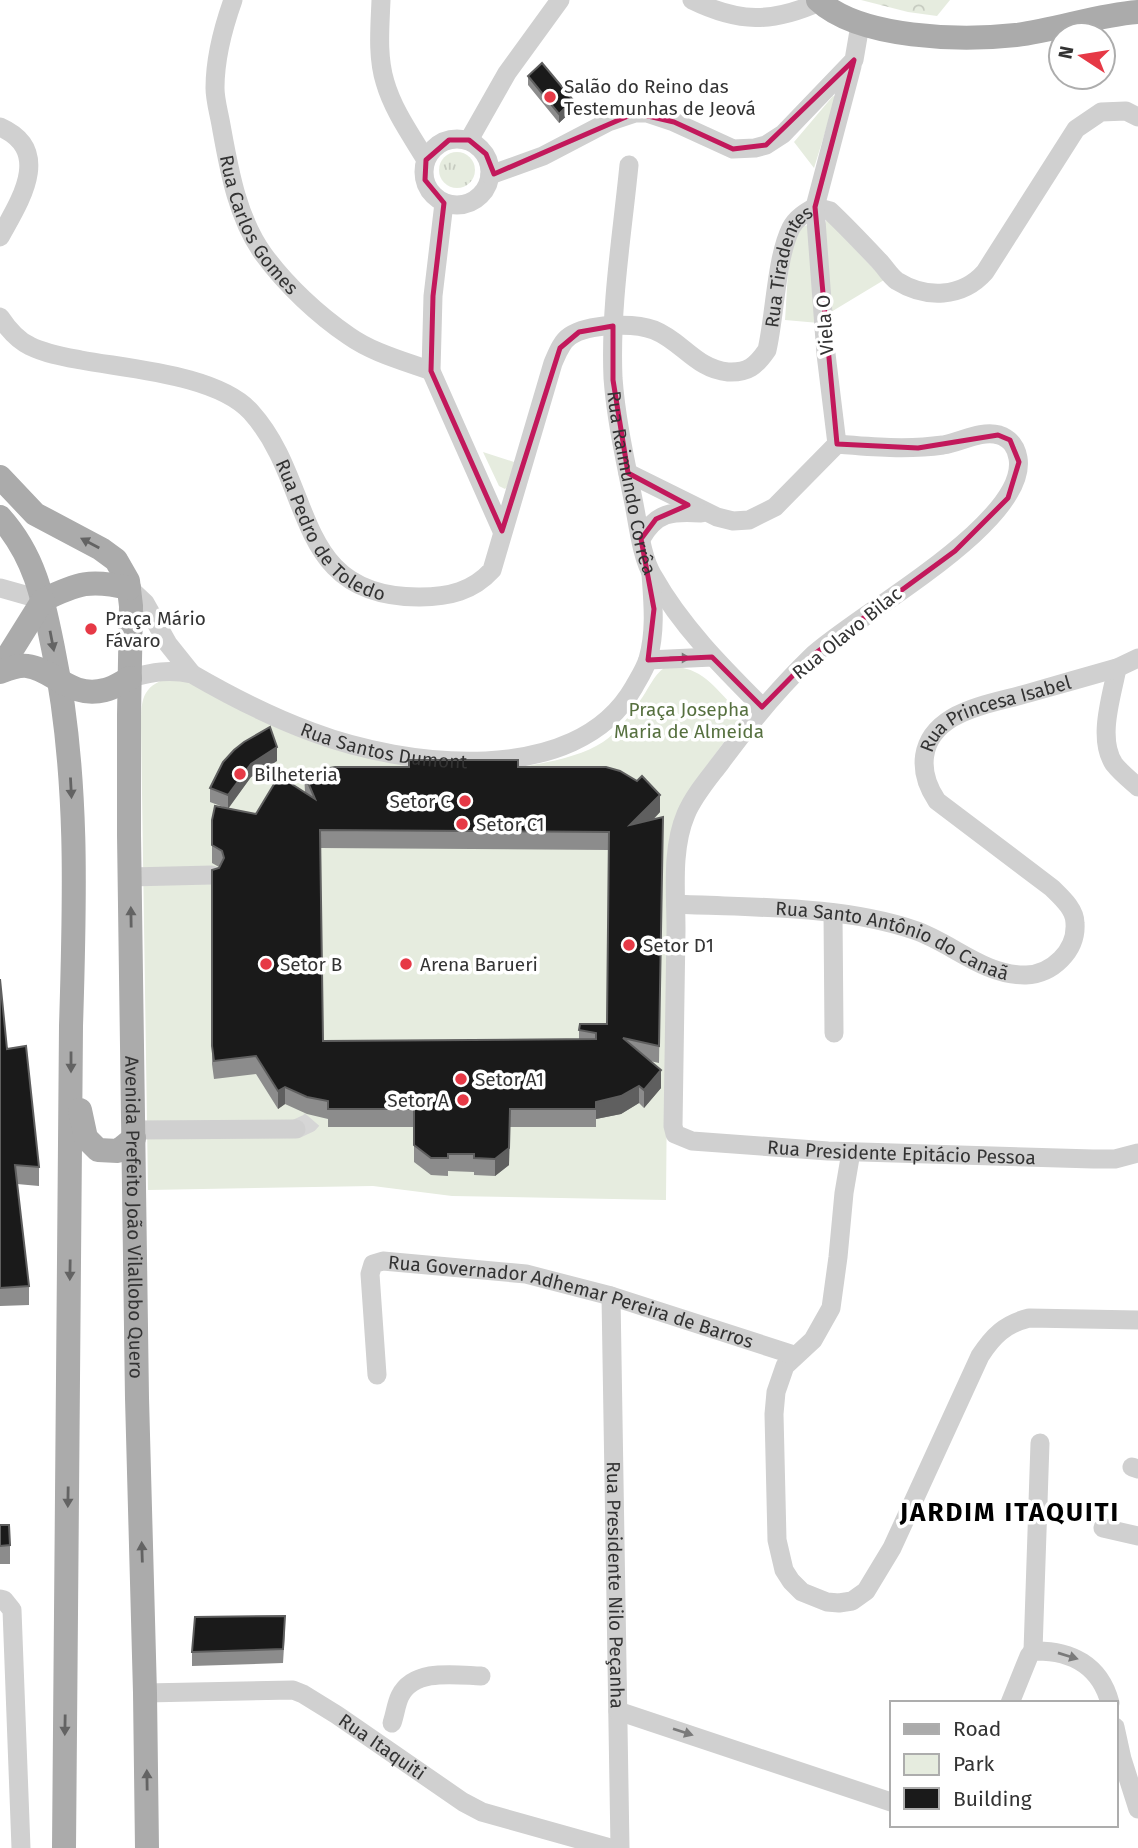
<svg xmlns="http://www.w3.org/2000/svg" width="1138" height="1848" font-family="'Fira Sans',sans-serif">
  <style>
    .grass { fill: url(#grass-tufts) }
    .forest { fill: url(#forest-crowns) }
    .green { fill: #e6ecdf }
    .lines { fill: none; stroke-linecap: round; stroke-linejoin: round }
    .minor-tunnel { stroke: #d6d6d6; stroke-width: 19; stroke-dasharray: 19 10; stroke-linecap: butt }
    .minor { stroke: #d0d0d0; stroke-width: 19 }
    .major { stroke: #ababab; stroke-width: 24 }
    .wall { fill: #8c8c8c; fill-rule: evenodd }
    .shaded-wall { fill: #5f5f5f }
    .building { fill: #1a1a1a; stroke: #5f5f5f; stroke-width: 2; fill-rule: evenodd }
    .oneway { fill: #636363 }
    .oneway2 { fill: #7a7a7a }
    .marked { fill: none; stroke: #c2185b; stroke-width: 5; stroke-linejoin: round }
    .poi-dot { fill: #e63946; stroke: #fff; stroke-width: 2.5 }
    .labels { text-anchor: middle; dominant-baseline: central; stroke-width: 7; stroke-linejoin: round; paint-order: stroke }
    .poi-label { font-size: 19px; fill: #333; stroke: #fff; text-anchor: start }
    .street-label { font-size: 19px; fill: #333; stroke: #fff }
    .park-label { font-size: 19px; fill: #56703f; stroke: #fff }
    .district-label { font-size: 26px; font-weight: bold; letter-spacing: 2px; fill: #000; stroke: #fff }
  </style>
  <defs>
    <pattern id="grass-tufts" width="24" height="20" patternUnits="userSpaceOnUse" patternTransform="scale(1.75)"><rect width="24" height="20" fill="#e6ecdf"/><path d="M3 7l-1-3M5 7V3M7 7l1-3M15 17l-1-3M17 17v-4M19 17l1-3" fill="none" stroke="#c6cbc0"/></pattern>
    <pattern id="forest-crowns" width="20" height="18" patternUnits="userSpaceOnUse" patternTransform="scale(1.75)"><rect width="20" height="18" fill="#e6ecdf"/><path d="M2 6a3 3 0 1 1 6 0M12 15a3 3 0 1 1 6 0" fill="none" stroke="#c6cbc0"/></pattern>
  </defs>
  <rect width="100%" height="100%" fill="#fff"/>
  <path class="grass" d="M439 170a18 18 0 1 1 36 0a18 18 0 1 1-36 0Z"/>
  <path class="forest" d="M861 0H950L937 16 908 12Z"/>
  <path class="green" d="M833 96 836 97 814 168 794 142Z
    M827 219 884 280 831 312 823 228Z
    M810 225 819 323 785 320C788 289 785 251 803 226Z
    M483 452 514 462 509 485 505 489 499 486Z
    M665 667C701 665 712 685 736 709L739 715 738 723 694 783 669 868 666 1200 452 1196 373 1186 148 1190 141 726C141 696 143 685 174 676L296 731 525 766C548 763 584 755 603 742 617 733 630 715 639 702 649 689 652 677 665 667Z"/>
  <g class="lines">
    <path class="minor-tunnel" d="M296 1129 309 1123 315 1116"/>
    <g class="minor">
      <path id="s1" d="M233 0C223 28 215 58 215 88 215 100 219 113 221 125 229 169 237 218 264 255 286 285 318 315 349 336 373 353 404 361 431 371"/>
      <path d="M381 0C380 27 377 56 385 82 393 110 411 135 426 160"/>
      <path d="M692 0C739 23 772 23 819 2"/>
      <path d="M0 127C54 151 19 202 0 237"/>
      <circle cx="457" cy="172" r="33"/>
      <path d="M469 140 507 73 560 0"/>
      <path id="s2" d="M629 165C622 236 610 307 613 378 616 419 625 459 633 499 638 522 641 557 653 576 681 626 722 667 762 707"/>
      <path d="M490 175 543 156 608 122 635 113H647L674 122 733 149 755 148 766 145 783 134 854 60 860 25"/>
      <path d="M444 203 433 296 431 371 502 531"/>
      <path id="s3" d="M0 317C8 329 17 340 30 346 46 354 65 357 81 360 129 369 218 375 251 412 316 484 291 598 420 597 449 597 473 591 492 570L553 363C557 354 561 342 570 336 588 324 633 322 654 330 682 341 696 369 728 372 748 373 756 366 767 350 775 316 776 258 791 228 796 218 806 212 815 207L830 211C847 227 863 244 879 261 885 267 890 276 897 281 926 299 962 298 985 272L1076 129 1101 112 1126 111 1138 117"/>
      <path d="M837 444 826 354 815 207 852 66"/>
      <path id="s4" d="M628 473 717 517 733 521 749 520 775 507 837 444C872 447 908 450 943 445 961 442 981 430 999 435 1011 439 1016 447 1018 458 1029 523 855 615 811 657 777 690 749 724 721 762 709 778 694 795 686 814 671 849 676 893 676 930 675 995 674 1061 673 1126L675 1134 692 1141 828 1151 1093 1159H1115L1138 1153"/>
      <path d="M641 539C656 512 672 511 701 513"/>
      <path d="M0 588 43 600"/>
      <path d="M129 588 145 603 168 644 192 674"/>
      <path d="M648 660 712 657"/>
      <path d="M1117 668C1112 696 1097 738 1114 764 1121 773 1130 780 1138 787"/>
      <path id="s5" d="M130 678C153 672 169 669 192 674 230 696 271 717 312 732 404 767 576 789 634 687 639 678 645 669 648 659 656 631 653 602 651 574"/>
      <path d="M130 877 212 875"/>
      <path id="s6" d="M676 904C753 908 840 905 914 930 951 942 984 976 1026 975 1052 974 1077 951 1075 923 1075 909 1061 897 1052 888L937 801C917 771 919 738 952 718 974 705 1005 700 1029 693 1058 685 1088 676 1117 668L1138 658"/>
      <path d="M833 913 834 1033"/>
      <path d="M134 1130 296 1129"/>
      <path d="M851 1152 844 1193 838 1257 831 1308 813 1340 785 1366 776 1392 774 1414 777 1540 784 1570 791 1581 802 1592 827 1602 839 1603 852 1601 866 1591 892 1548 980 1356C993 1336 1005 1324 1029 1318L1138 1320"/>
      <path id="s7" d="M611 1296 620 1848"/>
      <path id="s8" d="M377 1375 370 1274 373 1264 383 1261 526 1274 611 1296 794 1355"/>
      <path d="M1132 1467 1138 1469"/>
      <path d="M1103 1528 1138 1536"/>
      <path d="M0 1599 4 1600 12 1610 21 1848"/>
      <path d="M1033 1651 1040 1443"/>
      <path id="s9" d="M145 1693 293 1690 303 1694 337 1715 463 1802 482 1812 610 1848"/>
      <path d="M1010 1703 1029 1656 1033 1651C1071 1650 1100 1665 1110 1703"/>
      <path d="M618 1711 891 1802"/>
      <path d="M392 1723C395 1715 396 1704 400 1696 414 1668 455 1675 481 1676"/>
      <path d="M1115 1727 1122 1759 1138 1809"/>
    </g>
    <g class="major">
      <path d="M818 0C860 39 961 41 1016 35 1057 30 1097 15 1138 12"/>
      <path id="s10" d="M0 477 35 514 101 549 116 560 128 581 131 606 129 715V835L137 1398 145 1693 147 1848"/>
      <path d="M0 517C35 556 43 598 53 648 79 773 75 900 71 1026L64 1848"/>
      <path d="M43 600C78 583 90 579 129 588"/>
      <path d="M0 669 43 600"/>
      <path d="M0 672C8 669 18 665 27 666 54 669 69 699 105 690 114 688 122 682 130 678"/>
      <path d="M80 1110 86 1138 98 1150 118 1151 134 1138"/>
    </g>
  </g>
  <path class="wall" d="M528 76 573 110 559 123 528 85Z
    M277 761 251 777 228 808 256 814 305 792 304 773 518 767 660 812 653 820 663 817 659 1063 650 1061 661 1088 644 1108 639 1103 621 1114 596 1119V1127H510L509 1165 495 1176 474 1175V1172L448 1171V1176L431 1175 414 1162V1127H328V1119L307 1114 285 1104 278 1109 256 1074 214 1079 212 1064V870L219 867 212 863V820L226 808 210 802V788ZM320 848 609 850 607 1024 579 1030V1039L323 1041Z
    M0 979 7 1049 39 1167V1186L17 1184 29 1286V1305L0 1306Z
    M0 1525 10 1545V1564H0Z
    M285 1630 283 1663 192 1666V1652Z"/>
  <path class="shaded-wall" d="M573 100V110L559 123V114Z
    M277 747V761L251 777 228 809V795L251 764Z
    M660 795V812L630 843V825Z
    M661 1070V1088L644 1108V1090Z
    M639 1086V1103L621 1114 596 1119V1102Z
    M285 1087V1104L278 1109V1091Z
    M510 1109 509 1165 495 1176V1159Z"/>
  <path class="building" d="M542 63 573 100 559 114 528 76Z
    M270 727 277 747 251 764 228 795 210 788 223 762 234 750 244 742Z
    M409 760H518V767H606L620 771 637 781 642 776 660 795 630 825 663 817 659 1046 623 1038 661 1070 644 1090 639 1086 621 1096 596 1102V1109H510L509 1148 495 1159 474 1158V1154H448V1158H431L414 1145V1109H328V1101L307 1097 285 1087 278 1091 256 1056 214 1061 212 1046V870L219 868 224 858 222 851 212 845V820L215 806 256 814 279 776 315 799 304 773 335 767H409ZM320 830 609 832 607 1024H580L579 1030 596 1033V1039L323 1041Z
    M0 979 7 1049 26 1046 39 1167 15 1165 29 1286 0 1288Z
    M0 1525H9L10 1545 0 1546Z
    M285 1616 283 1649 192 1652 195 1617Z"/>
  <defs><path id="oneway-solid" d="M-6-.8H1V-3.2L6.5 0L1 3.2V.8H-6Z" transform="scale(1.75)"/></defs>
  <g class="oneway">
    <use href="#oneway-solid" transform="translate(90 543) rotate(-152)"/>
    <use href="#oneway-solid" transform="translate(52 641) rotate(79)"/>
    <use href="#oneway-solid" transform="translate(71 788) rotate(87)"/>
    <use href="#oneway-solid" transform="translate(131 917) rotate(-91)"/>
    <use href="#oneway-solid" transform="translate(71 1062) rotate(90)"/>
    <use href="#oneway-solid" transform="translate(70 1270) rotate(91)"/>
    <use href="#oneway-solid" transform="translate(68 1497) rotate(91)"/>
    <use href="#oneway-solid" transform="translate(142 1552) rotate(-92)"/>
    <use href="#oneway-solid" transform="translate(65 1725) rotate(91)"/>
    <use href="#oneway-solid" transform="translate(147 1780) rotate(-91)"/>
  </g>
  <g class="oneway2">
    <use href="#oneway-solid" transform="translate(680 658)"/>
    <use href="#oneway-solid" transform="translate(1068 1656) rotate(17)"/>
    <use href="#oneway-solid" transform="translate(683 1732) rotate(18)"/>
  </g>
  <path class="marked" d="M854 60 815 207 837 444 918 448 998 435 1010 440 1019 462 1008 498 955 551 813 655 762 707 712 657 648 660 654 609 641 539 656 519 688 505 628 473 613 380V326L579 332 560 348 502 531 431 371 433 296 444 203 425 180 426 160 449 140H469L486 154 494 174 635 113 674 122 733 149 766 145Z"/>
  <g class="poi-dot">
    <circle cx="550" cy="97" r="7"/>
    <circle cx="91" cy="629" r="7"/>
    <circle cx="240" cy="774" r="7"/>
    <circle cx="465" cy="801" r="7"/>
    <circle cx="462" cy="824" r="7"/>
    <circle cx="629" cy="945" r="7"/>
    <circle cx="266" cy="964" r="7"/>
    <circle cx="406" cy="964" r="7"/>
    <circle cx="461" cy="1079" r="7"/>
    <circle cx="463" cy="1100" r="7"/>
  </g>
  <g class="labels">
    <g class="poi-label">
      <text x="564" y="86">Salão do Reino das<tspan x="564" dy="22">Testemunhas de Jeová</tspan></text>
      <text x="105" y="618">Praça Mário<tspan x="105" dy="22">Fávaro</tspan></text>
      <text x="254" y="774">Bilheteria</text>
      <text x="451" y="801" text-anchor="end">Setor C</text>
      <text x="476" y="824">Setor C1</text>
      <text x="643" y="945">Setor D1</text>
      <text x="280" y="964">Setor B</text>
      <text x="420" y="964">Arena Barueri</text>
      <text x="475" y="1079">Setor A1</text>
      <text x="449" y="1100" text-anchor="end">Setor A</text>
    </g>
    <g class="street-label">
      <text stroke="none"><textPath href="#s1" startOffset="236">Rua Carlos Gomes</textPath></text>
      <text stroke="none"><textPath href="#s3" startOffset="1181">Rua Tiradentes</textPath></text>
      <text transform="translate(825 325) rotate(-94)">Viela O</text>
      <text stroke="none"><textPath href="#s2" startOffset="320">Rua Raimundo Corrêa</textPath></text>
      <text stroke="none"><textPath href="#s3" startOffset="422">Rua Pedro de Toledo</textPath></text>
      <text transform="translate(847 633) rotate(-39)">Rua Olavo Bilac</text>
      <text stroke="none"><textPath href="#s6" startOffset="765">Rua Princesa Isabel</textPath></text>
      <text stroke="none"><textPath href="#s5" startOffset="270">Rua Santos Dumont</textPath></text>
      <text stroke="none"><textPath href="#s6" startOffset="222">Rua Santo Antônio do Canaã</textPath></text>
      <text stroke="none"><textPath href="#s4" startOffset="1491">Rua Presidente Epitácio Pessoa</textPath></text>
      <text stroke="none"><textPath href="#s10" startOffset="805">Avenida Prefeito João Vilallobo Quero</textPath></text>
      <text stroke="none"><textPath href="#s8" startOffset="315">Rua Governador Adhemar Pereira de Barros</textPath></text>
      <text stroke="none"><textPath href="#s7" startOffset="289">Rua Presidente Nilo Peçanha</textPath></text>
      <text stroke="none"><textPath href="#s9" startOffset="254">Rua Itaquiti</textPath></text>
    </g>
    <g class="park-label">
      <text x="689" y="709">Praça Josepha<tspan x="689" dy="22">Maria de Almeida</tspan></text>
    </g>
    <g class="district-label">
      <text x="1010" y="1512">JARDIM ITAQUITI</text>
    </g>
  </g>
  <rect x="890" y="1701" width="228" height="126" fill="#ffffff" stroke="#adadad" stroke-width="2"/>
  <rect x="904" y="1724" width="35" height="10" fill="#ababab" stroke="#adadad" stroke-width="2"/>
  <text x="953" y="1736" font-size="21" fill="#333333">Road</text>
  <rect x="904" y="1754" width="35" height="21" fill="#e6ecdf" stroke="#adadad" stroke-width="2"/>
  <text x="953" y="1771" font-size="21" fill="#333333">Park</text>
  <rect x="904" y="1788" width="35" height="21" fill="#1a1a1a" stroke="#adadad" stroke-width="2"/>
  <text x="953" y="1806" font-size="21" fill="#333333">Building</text>
  <g transform="translate(1082 56) rotate(282)"><circle r="33" fill="#ffffff" stroke="#adadad" stroke-width="2"/>
  <path d="M0-5L12 26L0 18L-12 26Z" fill="#e63946"/>
  <text y="-10" font-size="19" font-weight="bold" text-anchor="middle" fill="#333333">N</text>
  </g>
</svg>
